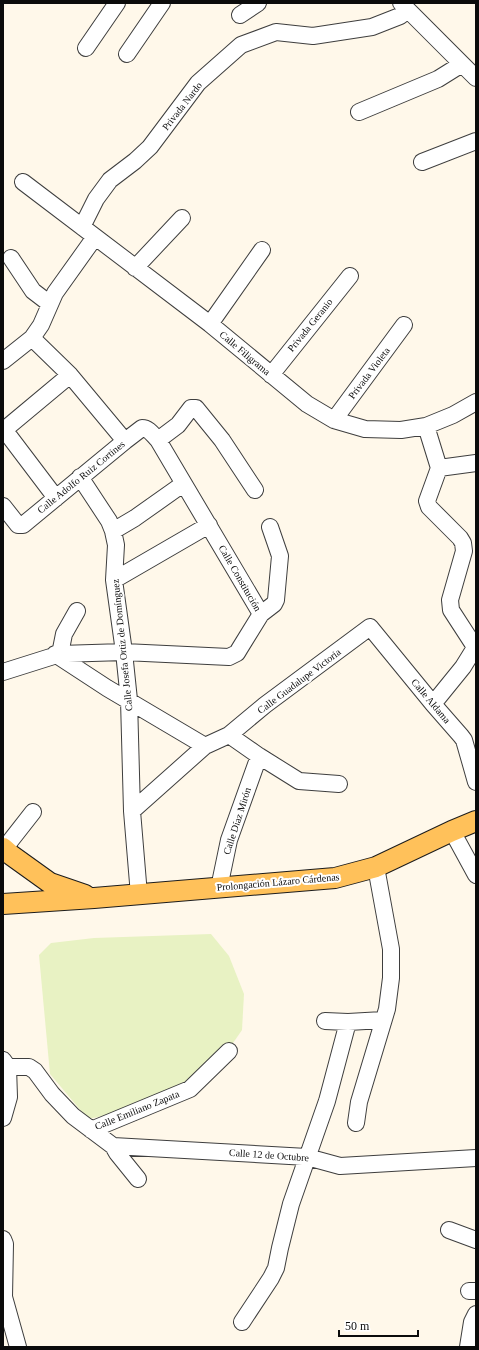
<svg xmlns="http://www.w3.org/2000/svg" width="479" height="1350" font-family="'Times New Roman',serif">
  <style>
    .pitch { fill: #e8f2c3 }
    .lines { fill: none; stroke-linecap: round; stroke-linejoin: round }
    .minor-casing { stroke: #3e3e3e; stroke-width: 18 }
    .major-casing { stroke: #1c1c1c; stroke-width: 22 }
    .minor { stroke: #fff; stroke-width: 16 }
    .major { stroke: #ffc15a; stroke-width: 20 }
    .labels { text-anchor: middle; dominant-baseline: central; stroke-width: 4; stroke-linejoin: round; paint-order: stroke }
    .street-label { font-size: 10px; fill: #0b0b0b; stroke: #fff }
  </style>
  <rect width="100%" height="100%" fill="#fff8ea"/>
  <path class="pitch" d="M211 934 229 956 244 994 242 1030 213 1072 156 1105 88 1119 50 1074 39 955 51 943 94 938Z"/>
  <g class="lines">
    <g class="minor-casing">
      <path id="minor" d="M401 3 476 78
        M240 15 258 3
        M86 48 117 3
        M127 54 162 3
        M359 112 438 79 462 64
        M422 162 476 141
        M23 182 210 324 307 404 334 420 365 429 401 430 426 426 453 415 476 402
        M82 227 96 199 110 180 135 161 150 147 198 83 241 45 276 32 313 36 372 27 400 16 408 10
        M11 258 33 291 50 304
        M135 268 182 218
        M210 324 262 250
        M32 338 70 375 125 441
        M3 361 32 338 41 325 55 293 95 237
        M271 375 350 276
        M334 420 404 325
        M426 426 439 468 427 501 429 507 460 538 463 543 464 551 450 600 451 610 475 647
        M3 428 56 498
        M4 430 70 375
        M158 440 178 425 191 408H196L222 440 255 490
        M439 468 476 463
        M80 477 109 521 113 531 116 545 114 580 124 652 129 700 132 811 139 895
        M3 506 18 525H23L125 441 142 428C149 428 153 435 158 440L261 614
        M113 531 135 518 183 484
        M114 580 209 525
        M55 654 107 688 205 746 229 735 265 705 370 627 433 704 461 736 464 740 476 782
        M60 654 64 634 77 611
        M3 672 60 654 124 652 229 657 237 653 240 648 261 614 274 604 276 600 280 556 270 527
        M433 704 463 667 476 646
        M229 735 259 756 299 781 339 784
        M132 811 205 746
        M452 831 476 875
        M4 849 33 812
        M219 888 229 840 259 756
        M325 1021 348 1022 383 1020
        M3 1060 8 1067 9 1097 3 1118
        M8 1067H29L35 1071 52 1094 73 1116 113 1146 307 1157 340 1166 476 1158
        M356 1123 359 1102 387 1009 391 978V949L376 867
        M91 1130 190 1089 229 1051
        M113 1146 117 1153 138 1179
        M449 1230 476 1240
        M3 1239 5 1244 4 1297 18 1347
        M469 1291H476
        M242 1322 271 1278 276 1268 280 1248 291 1204 327 1101 348 1022
        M468 1347 472 1322 476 1314"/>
    </g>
    <g class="major-casing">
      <path id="major" d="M3 848 11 855 50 883 85 895
        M3 904 94 898 335 878 376 867 452 831 476 821"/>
    </g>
    <use href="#minor" class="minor"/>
    <use href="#major" class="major"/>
  </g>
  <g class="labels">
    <g class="street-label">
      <text transform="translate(182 106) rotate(-52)">Privada Nardo</text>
      <text transform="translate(310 325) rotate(-51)">Privada Geranio</text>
      <text transform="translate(245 353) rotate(40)">Calle Filigrama</text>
      <text transform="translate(369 373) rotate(-53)">Privada Violeta</text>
      <text transform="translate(81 477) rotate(-39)">Calle Adolfo Ruiz Cortines</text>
      <text transform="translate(240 578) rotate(60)">Calle Constitución</text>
      <text transform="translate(122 645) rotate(-96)">Calle Josefa Ortiz de Domínguez</text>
      <text transform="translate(299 681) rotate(-37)">Calle Guadalupe Victoria</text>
      <text transform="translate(431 701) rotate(50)">Calle Aldama</text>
      <text transform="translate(237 821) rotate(-72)">Calle Díaz Mirón</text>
      <text transform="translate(278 882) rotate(-5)">Prolongación Lázaro Cárdenas</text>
      <text transform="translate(137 1110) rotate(-22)">Calle Emiliano Zapata</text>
      <text transform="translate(269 1155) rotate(4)">Calle 12 de Octubre</text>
    </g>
  </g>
  <rect width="479" height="1350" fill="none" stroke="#0b0b0b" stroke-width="8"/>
  <path d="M339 1330v6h79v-6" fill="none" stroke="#0b0b0b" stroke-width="2"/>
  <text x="345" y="1330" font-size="12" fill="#0b0b0b" stroke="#ffffff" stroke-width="3" paint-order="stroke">50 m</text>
</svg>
